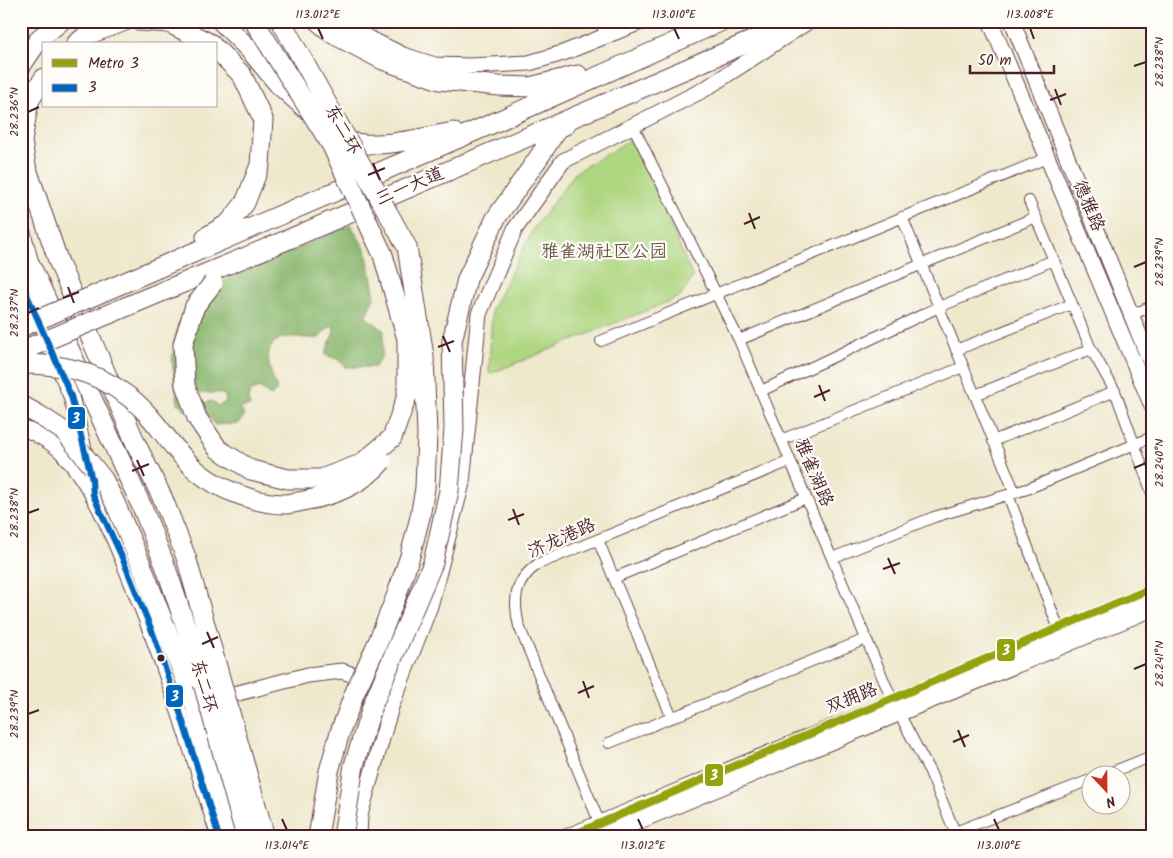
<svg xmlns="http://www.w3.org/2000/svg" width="1173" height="858" font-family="Kalam,'LXGW WenKai TC',sans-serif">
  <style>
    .green { fill: #aed680; stroke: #7c7a56 }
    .forest { fill: #8ab76e; stroke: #6a6b4c }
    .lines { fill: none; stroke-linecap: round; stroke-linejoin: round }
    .street-casing { stroke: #633d43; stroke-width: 12 }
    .secondary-casing { stroke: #633d43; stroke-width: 17 }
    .highway-casing { stroke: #633d43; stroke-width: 21 }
    .street { stroke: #fff; stroke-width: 10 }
    .secondary { stroke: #fff; stroke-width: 15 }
    .highway { stroke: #fff; stroke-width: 19 }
    .highway-bridge-casing { stroke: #633d43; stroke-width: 21; stroke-linecap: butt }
    .highway-bridge { stroke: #fff; stroke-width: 19 }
    .bus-1-casing { stroke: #fdfcf7; stroke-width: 10 }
    .bus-1 { stroke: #0065bd; stroke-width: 6 }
    .metro-1-casing { stroke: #fdfcf7; stroke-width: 11 }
    .metro-1 { stroke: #93a20d; stroke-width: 8 }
    .ticks { fill: none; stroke: #4a1f2b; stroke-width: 2 }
    .bus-dot { fill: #4a1f2b; stroke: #fdfcf7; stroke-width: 2 }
    .labels { text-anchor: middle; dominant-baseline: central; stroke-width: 4.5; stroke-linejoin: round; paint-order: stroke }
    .street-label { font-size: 18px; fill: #4a1f2b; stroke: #fdfcf7 }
    .park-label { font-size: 18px; fill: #685644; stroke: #fdfcf7 }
    .line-badge { stroke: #fdfcf7; stroke-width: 2 }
    .badge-label { font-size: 14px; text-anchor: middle; font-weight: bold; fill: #fff }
    .neatline { fill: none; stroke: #4a1f2b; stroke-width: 2 }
    .ticks-label { font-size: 12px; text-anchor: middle; fill: #4a1f2b }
  </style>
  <rect width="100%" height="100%" fill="#fdfcf7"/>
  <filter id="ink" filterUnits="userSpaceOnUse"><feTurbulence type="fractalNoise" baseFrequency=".02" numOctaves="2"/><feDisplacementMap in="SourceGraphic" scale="10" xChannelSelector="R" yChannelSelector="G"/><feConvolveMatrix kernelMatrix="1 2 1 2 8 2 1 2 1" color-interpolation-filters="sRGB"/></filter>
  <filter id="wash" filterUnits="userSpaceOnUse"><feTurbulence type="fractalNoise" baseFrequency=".0096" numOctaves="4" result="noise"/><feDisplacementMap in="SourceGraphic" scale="20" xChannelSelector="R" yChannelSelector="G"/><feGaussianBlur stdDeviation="1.12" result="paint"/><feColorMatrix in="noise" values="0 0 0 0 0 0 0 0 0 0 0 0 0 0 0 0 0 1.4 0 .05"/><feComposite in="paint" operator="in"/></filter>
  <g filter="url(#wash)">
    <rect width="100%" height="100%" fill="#eee8cc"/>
    <path class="green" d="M630 140 639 153 693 277 680 297 489 374 492 309 534 228 576 172Z"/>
    <path class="forest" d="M351 225 366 251 375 296 365 317 376 324 384 331 382 356 375 367H346L337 359 325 355 334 331 333 325 325 331 319 338C309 339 296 336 287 337 258 342 270 371 277 390L271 396 259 388 250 392 248 399 250 406 240 408 244 416 238 424 215 425 201 404 211 401 218 406 226 402 225 395 218 393H200L197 390 186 411 178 403 172 361 178 324 194 294Z"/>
  </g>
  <g filter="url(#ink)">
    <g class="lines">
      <g class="street-casing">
        <path id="street" d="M600 21 606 36
          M633 126 739 340 893 702 930 772 957 837
          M1029 201 1091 349 1115 391 1152 493
          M902 217 1015 493
          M1131 315 1152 306
          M739 340 1036 217
          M601 341 1047 158
          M956 350 1072 304
          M761 391 939 307 1054 260
          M975 395 1091 349
          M781 440 963 367
          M993 441 1115 391
          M1008 495 1060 632
          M598 540 672 718
          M832 558 934 517 1027 489 1152 437
          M614 578 806 498
          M609 743 866 639
          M1102 776 1152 756
          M602 829 519 626C513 600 514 581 538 564L790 461
          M955 832 1090 780"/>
      </g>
      <g class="secondary-casing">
        <path id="secondary" d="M340 21 350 29 403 55 435 65 470 66 529 63 563 53 643 21
          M990 21 1152 406
          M1012 21 1152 366
          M21 280 71 396 86 457
          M21 428C33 431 55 444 63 453 96 490 114 538 132 583 166 666 192 751 219 837
          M215 699 308 675 342 671 391 688
          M359 837 360 815 391 707 430 606 462 483 479 314 515 229 563 161 705 89 809 21
          M566 837 893 702 1152 593
          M601 837 1152 609"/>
      </g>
      <g class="highway-casing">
        <path id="highway" d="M140 21 169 23 211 44
          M221 21 250 50 279 85 306 109
          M318 21 333 34 383 60 440 80 499 86 530 87 578 75
          M76 44 87 35 125 21
          M21 66 40 38 61 21
          M44 78 29 101 22 141 26 166 59 263 136 444 163 499
          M337 135C359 155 425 137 453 132
          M537 160 558 128 565 125
          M21 233 28 260 143 509
          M206 237 229 223 245 203 260 165 263 119 242 75 216 49
          M158 268 489 125 722 21
          M166 290 294 237 798 21
          M186 681 195 705 233 837"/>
      </g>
      <use href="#street" class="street"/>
      <use href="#secondary" class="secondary"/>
      <use href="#highway" class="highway"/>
      <g class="highway-bridge-casing">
        <path id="highway-bridge" d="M281 21 407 247 424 356 427 434 425 488 420 517 410 556 397 594 378 642 355 692 340 732 329 771 318 837
          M213 283 195 306 183 344 185 385 197 418 218 449 251 470 288 479H321L361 464 392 438 407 396V339L383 255 332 146 254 21
          M21 327 158 268
          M21 351 166 290
          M21 364C61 364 92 370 125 394 155 415 169 447 197 471 218 489 256 504 284 504 290 504 297 502 303 501 332 496 362 485 382 461
          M21 405 39 415 65 432 103 479 115 503 141 564 186 681
          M163 499 186 557 265 837
          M143 509 166 568 193 648 246 837
          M343 837 354 765 373 704 433 563 449 491 454 429 452 341 467 279 496 218 537 160"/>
      </g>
      <use href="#highway-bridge" class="highway-bridge"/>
      <g class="bus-1-casing">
        <path id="bus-1" d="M21 281 71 396 92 480 93 495 121 555 154 636 179 709 219 837"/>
      </g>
      <use href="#bus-1" class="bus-1"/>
      <g class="metro-1-casing">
        <path id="metro-1" d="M568 837 1152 588"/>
      </g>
      <use href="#metro-1" class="metro-1"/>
    </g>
  </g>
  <path class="ticks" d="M318 28 323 39M674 28 679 39M1030 28 1034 39M1134 66 1146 62M1055 89 1061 105M1050 100 1066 94M28 112 39 107M373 163 380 180M368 175 385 168M749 213 755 229M744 224 760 217M1134 267 1146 262M68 287 74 303M63 298 79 292M28 313 39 308M443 336 450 352M438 347 454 341M819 385 825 401M814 397 830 390M137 460 144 476M1134 468 1146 463M132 471 149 464M513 509 519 525M28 513 39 509M508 520 524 514M888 558 895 574M883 569 900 563M207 632 214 648M202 644 218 637M1134 669 1146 664M583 681 589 698M578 693 594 686M28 714 39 710M958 730 965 747M953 742 969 735M282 819 287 830M638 819 643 830M994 819 999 830"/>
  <circle class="bus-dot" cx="161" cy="658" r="4.5"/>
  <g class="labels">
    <g class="street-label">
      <text transform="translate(342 130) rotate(61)">东二环</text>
      <text transform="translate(410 187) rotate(-23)">三一大道</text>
      <text transform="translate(1088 206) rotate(67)">德雅路</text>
      <text transform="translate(813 473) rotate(67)">雅雀湖路</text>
      <text transform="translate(562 539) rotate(-24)">济龙港路</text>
      <text transform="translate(203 686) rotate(74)">东二环</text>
      <text transform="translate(852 699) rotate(-22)">双拥路</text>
    </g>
    <g class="park-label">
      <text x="604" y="252">雅雀湖社区公园</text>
    </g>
  </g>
  <g class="line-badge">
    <rect x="67" y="406" width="19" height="24" rx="5" fill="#0065bd"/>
    <rect x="996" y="638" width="20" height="24" rx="5" fill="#93a20d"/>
    <rect x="165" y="684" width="19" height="24" rx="5" fill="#0065bd"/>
    <rect x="704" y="763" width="20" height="24" rx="5" fill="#93a20d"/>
  </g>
  <g class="badge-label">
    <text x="76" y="423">3</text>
    <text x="1006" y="655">3</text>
    <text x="175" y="701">3</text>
    <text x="714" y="780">3</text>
  </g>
  <rect width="1173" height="858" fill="none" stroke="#fdfcf7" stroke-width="55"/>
  <rect x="42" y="42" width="175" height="65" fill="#fdfcf7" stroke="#b5a4a5"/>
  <rect x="52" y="59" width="25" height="8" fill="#93a20d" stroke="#b5a4a5"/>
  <text x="88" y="68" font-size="15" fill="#4a1f2b">Metro 3</text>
  <rect x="52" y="84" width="25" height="8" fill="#0065bd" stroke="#b5a4a5"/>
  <text x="88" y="92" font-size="15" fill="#4a1f2b">3</text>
  <g transform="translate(1106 790) rotate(158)"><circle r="24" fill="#fdfcf7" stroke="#b5a4a5"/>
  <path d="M0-4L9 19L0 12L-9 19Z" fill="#c8321e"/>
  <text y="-8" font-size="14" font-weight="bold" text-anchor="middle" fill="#4a1f2b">N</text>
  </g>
  <path d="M970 65v8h84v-8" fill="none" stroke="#4a1f2b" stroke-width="2.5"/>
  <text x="978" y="65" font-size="15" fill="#4a1f2b" stroke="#fdfcf7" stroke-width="4" paint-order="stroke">50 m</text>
  <rect x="28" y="28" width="1118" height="802" class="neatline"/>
  <g class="ticks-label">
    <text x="318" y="18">113.012°E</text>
    <text x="674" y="18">113.010°E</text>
    <text x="1030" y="18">113.008°E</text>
    <text transform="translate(1159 62) rotate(-90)" y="4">28.238°N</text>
    <text transform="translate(14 112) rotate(-90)" y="4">28.236°N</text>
    <text transform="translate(1159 262) rotate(-90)" y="4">28.239°N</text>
    <text transform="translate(14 313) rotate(-90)" y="4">28.237°N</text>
    <text transform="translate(1159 463) rotate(-90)" y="4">28.240°N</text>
    <text transform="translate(14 513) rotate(-90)" y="4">28.238°N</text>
    <text transform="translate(1159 664) rotate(-90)" y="4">28.241°N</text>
    <text transform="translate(14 714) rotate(-90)" y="4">28.239°N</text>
    <text x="287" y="849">113.014°E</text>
    <text x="643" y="849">113.012°E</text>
    <text x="999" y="849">113.010°E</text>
  </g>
</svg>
